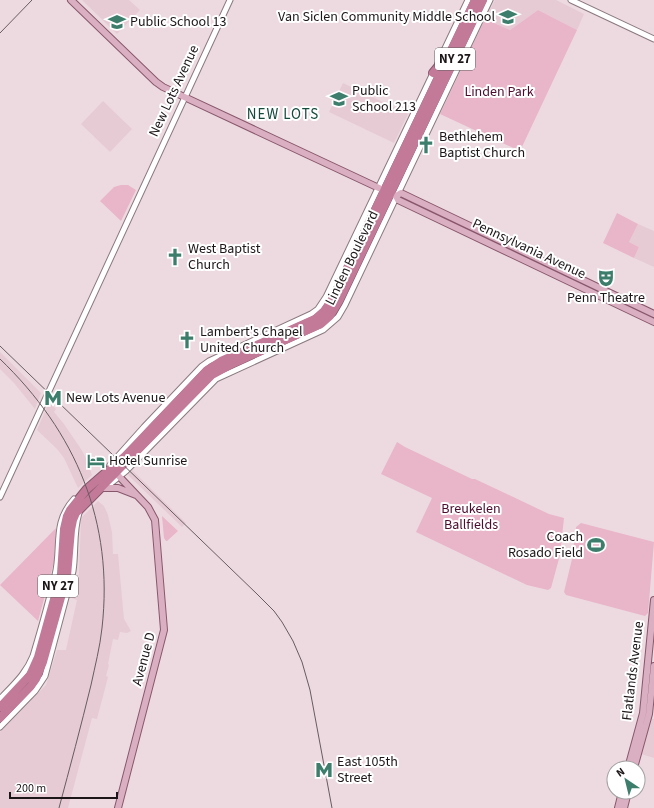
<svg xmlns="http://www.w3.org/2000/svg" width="654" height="808" font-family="'Source Sans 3',sans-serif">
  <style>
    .built { fill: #e6cbd5 }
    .green { fill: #e9b5c9 }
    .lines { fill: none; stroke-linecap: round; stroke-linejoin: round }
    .minor-casing { stroke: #8a797f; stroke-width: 7 }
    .major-casing { stroke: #88576b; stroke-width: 8 }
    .highway-casing { stroke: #88576b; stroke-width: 10 }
    .minor { stroke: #fff; stroke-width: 5 }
    .major { stroke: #daafc1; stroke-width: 6 }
    .highway { stroke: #c27a98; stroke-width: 8 }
    .rail { stroke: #675c60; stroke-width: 1 }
    .labels { text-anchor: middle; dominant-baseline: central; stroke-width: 4; stroke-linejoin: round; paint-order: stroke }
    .shield { fill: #fff; stroke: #605c5d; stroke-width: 1 }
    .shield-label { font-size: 13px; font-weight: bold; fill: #1c1618 }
    .poi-label { font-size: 14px; fill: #1c1618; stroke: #fff; text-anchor: start }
    .street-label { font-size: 14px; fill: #1c1618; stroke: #fff }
    .park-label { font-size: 14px; fill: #4b0c2d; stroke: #fff }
    .neighbourhood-label { font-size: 15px; letter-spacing: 1px; fill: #154a3d; stroke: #fff }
  </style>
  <rect width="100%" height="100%" fill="#eddae0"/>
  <path class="built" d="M82 0H129L140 10 117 34Z
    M495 0H556L584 14 577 30 538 10 510 30 485 19Z
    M343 83 408 114 394 143 329 112Z
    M103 101 132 129 110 152 81 124Z
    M638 224 654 231V267L634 258 639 247 629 242Z
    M0 352 41 393 35 409 14 383 0 369Z
    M49 402 56 409 54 412 64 424 81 449 86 458 92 475 78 488 64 458 57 449 37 430Z
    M132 470 186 523 182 527 128 475Z
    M98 501 104 506 108 515 112 532 113 554H118L124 619 131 631 127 633 120 632 118 640 113 639 108 664 109 665 106 676 108 677 97 719 92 718 68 808H0V732L46 685 57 650H66L77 600 69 597 75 581 77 582 79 573 81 518Z
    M650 718 654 719V758L641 754Z"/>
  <path class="green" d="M538 10 577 30 520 151 440 114 485 19 510 30Z
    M121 185H128L136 190 121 221 100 201 114 187Z
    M617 213 638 224 629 242 639 247 634 258 603 243Z
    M397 442 405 447 472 479H475L549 514 564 518 560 555 551 588 548 590 527 585 416 532 432 498 381 474Z
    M162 516 178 531 167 541H166L164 538Z
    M581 523 654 542 648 613 645 616 566 595 564 592 572 559 576 527Z
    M56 528 54 562 38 621 0 585Z"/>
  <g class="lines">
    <g class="minor-casing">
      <path id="minor" d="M571 0 654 39
        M438 63 468 0
        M110 465 144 427 202 366 209 361 311 314 318 309 326 297 434 71
        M105 488 126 471 216 379 323 330 338 317 345 305 490 0
        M0 497 230 0
        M0 699C13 685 26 674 33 656 41 629 49 602 55 575 62 547 52 523 74 499
        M0 727 35 691 45 676 73 571C76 552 73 532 79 513"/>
    </g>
    <g class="major-casing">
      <path id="major" d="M71 0 156 82 163 87 396 196 398 200 654 322
        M396 196 401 193 654 314
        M114 471 148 507 155 520 164 630 118 808
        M105 488H118L136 495
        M628 768 643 713 654 600
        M634 768 649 714 654 666
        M618 808 622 792
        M624 808 628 792"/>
    </g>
    <g class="highway-casing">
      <path id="highway" d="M433 73 442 62
        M0 707 30 675 38 657 61 574 64 529 67 516 70 510 87 489 125 456 207 370 221 361 315 319 324 311 333 298 475 0
        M0 718 31 686 36 679 43 662 67 576 71 530 73 520 76 513 212 375 232 364 321 324 330 316 339 301 483 0"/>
    </g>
    <use href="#minor" class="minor"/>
    <use href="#major" class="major"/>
    <use href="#highway" class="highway"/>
    <path class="rail" d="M0 33 32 0
      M0 346 257 594 274 611 282 622 293 641 302 662 310 690 332 808
      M0 359C76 432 114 522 102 628 100 647 95 666 91 685 81 726 70 767 59 808"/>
  </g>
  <defs>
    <g id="school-bare" transform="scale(1.38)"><path d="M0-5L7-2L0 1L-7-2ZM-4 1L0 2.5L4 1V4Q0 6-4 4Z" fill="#3d7d6c" stroke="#fff" stroke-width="2.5" paint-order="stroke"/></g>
    <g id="church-bare" transform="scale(1.38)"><path d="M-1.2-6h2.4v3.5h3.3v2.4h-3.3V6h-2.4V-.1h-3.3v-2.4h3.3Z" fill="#3d7d6c" stroke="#fff" stroke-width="2.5" paint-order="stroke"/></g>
    <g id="theatre-bare" transform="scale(1.38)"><path d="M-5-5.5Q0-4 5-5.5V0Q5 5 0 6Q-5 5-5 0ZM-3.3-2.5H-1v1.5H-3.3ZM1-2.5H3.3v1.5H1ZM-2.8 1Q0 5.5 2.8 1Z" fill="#3d7d6c" stroke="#fff" stroke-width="2.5" paint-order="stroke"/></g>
    <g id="metro-bare" transform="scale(1.38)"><path d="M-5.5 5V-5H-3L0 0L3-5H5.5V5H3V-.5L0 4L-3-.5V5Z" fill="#3d7d6c" stroke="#fff" stroke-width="2.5" paint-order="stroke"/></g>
    <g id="hotel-bare" transform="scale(1.38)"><path d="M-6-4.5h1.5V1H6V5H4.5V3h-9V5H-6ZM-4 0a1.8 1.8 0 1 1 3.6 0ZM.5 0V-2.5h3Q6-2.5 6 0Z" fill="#3d7d6c" stroke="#fff" stroke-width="2.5" paint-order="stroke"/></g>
    <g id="stadium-bare" transform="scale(1.38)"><path d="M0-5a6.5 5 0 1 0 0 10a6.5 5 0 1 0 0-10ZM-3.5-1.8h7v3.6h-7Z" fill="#3d7d6c" stroke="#fff" stroke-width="2.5" paint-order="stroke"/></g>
  </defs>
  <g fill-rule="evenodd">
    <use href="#school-bare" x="508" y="17"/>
    <use href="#school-bare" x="117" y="22"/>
    <use href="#school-bare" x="339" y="99"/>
    <use href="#church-bare" x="426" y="145"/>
    <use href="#church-bare" x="175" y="257"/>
    <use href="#theatre-bare" x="606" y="278"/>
    <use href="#church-bare" x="187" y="340"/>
    <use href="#metro-bare" x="53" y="398"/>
    <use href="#hotel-bare" x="96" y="461"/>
    <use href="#stadium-bare" x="596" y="545"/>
    <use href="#metro-bare" x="324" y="770"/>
  </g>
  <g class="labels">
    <g class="shield">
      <rect x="435" y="48" width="40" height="22" rx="3"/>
      <rect x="38" y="575" width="40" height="22" rx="3"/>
    </g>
    <g class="shield-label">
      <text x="455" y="59">NY 27</text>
      <text x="58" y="586">NY 27</text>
    </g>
    <g class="poi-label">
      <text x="495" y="17" text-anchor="end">Van Siclen Community Middle School</text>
      <text x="130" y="22">Public School 13</text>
      <text x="352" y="91">Public<tspan x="352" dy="16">School 213</tspan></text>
      <text x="439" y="137">Bethlehem<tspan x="439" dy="16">Baptist Church</tspan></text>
      <text x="188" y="249">West Baptist<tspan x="188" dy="16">Church</tspan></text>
      <text x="606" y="298" text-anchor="middle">Penn Theatre</text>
      <text x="200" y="332">Lambert's Chapel<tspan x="200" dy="16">United Church</tspan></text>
      <text x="66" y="398">New Lots Avenue</text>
      <text x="109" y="461">Hotel Sunrise</text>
      <text x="583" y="537" text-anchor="end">Coach<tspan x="583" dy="16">Rosado Field</tspan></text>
      <text x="337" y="762">East 105th<tspan x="337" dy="16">Street</tspan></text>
    </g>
    <g class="street-label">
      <text transform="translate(174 91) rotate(-65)">New Lots Avenue</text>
      <text transform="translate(529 249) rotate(25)">Pennsylvania Avenue</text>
      <text transform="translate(352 258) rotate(-64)">Linden Boulevard</text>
      <text transform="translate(144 659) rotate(-75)">Avenue D</text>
      <text transform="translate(633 671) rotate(-83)">Flatlands Avenue</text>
    </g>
    <g class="park-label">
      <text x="499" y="92">Linden Park</text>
      <text x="471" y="509">Breukelen<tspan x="471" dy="16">Ballfields</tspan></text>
    </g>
    <g class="neighbourhood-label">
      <text x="283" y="114">NEW LOTS</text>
    </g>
  </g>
  <g transform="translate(626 780) rotate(325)"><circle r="19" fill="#ffffff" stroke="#a4a2a3"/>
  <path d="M0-3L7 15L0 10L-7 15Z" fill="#3d7d6c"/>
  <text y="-6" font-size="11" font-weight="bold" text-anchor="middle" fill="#1c1618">N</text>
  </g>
  <path d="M10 792v6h107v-6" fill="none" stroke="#1c1618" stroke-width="2"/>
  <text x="16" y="792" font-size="12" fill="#1c1618" stroke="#ffffff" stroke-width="3" paint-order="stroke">200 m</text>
</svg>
